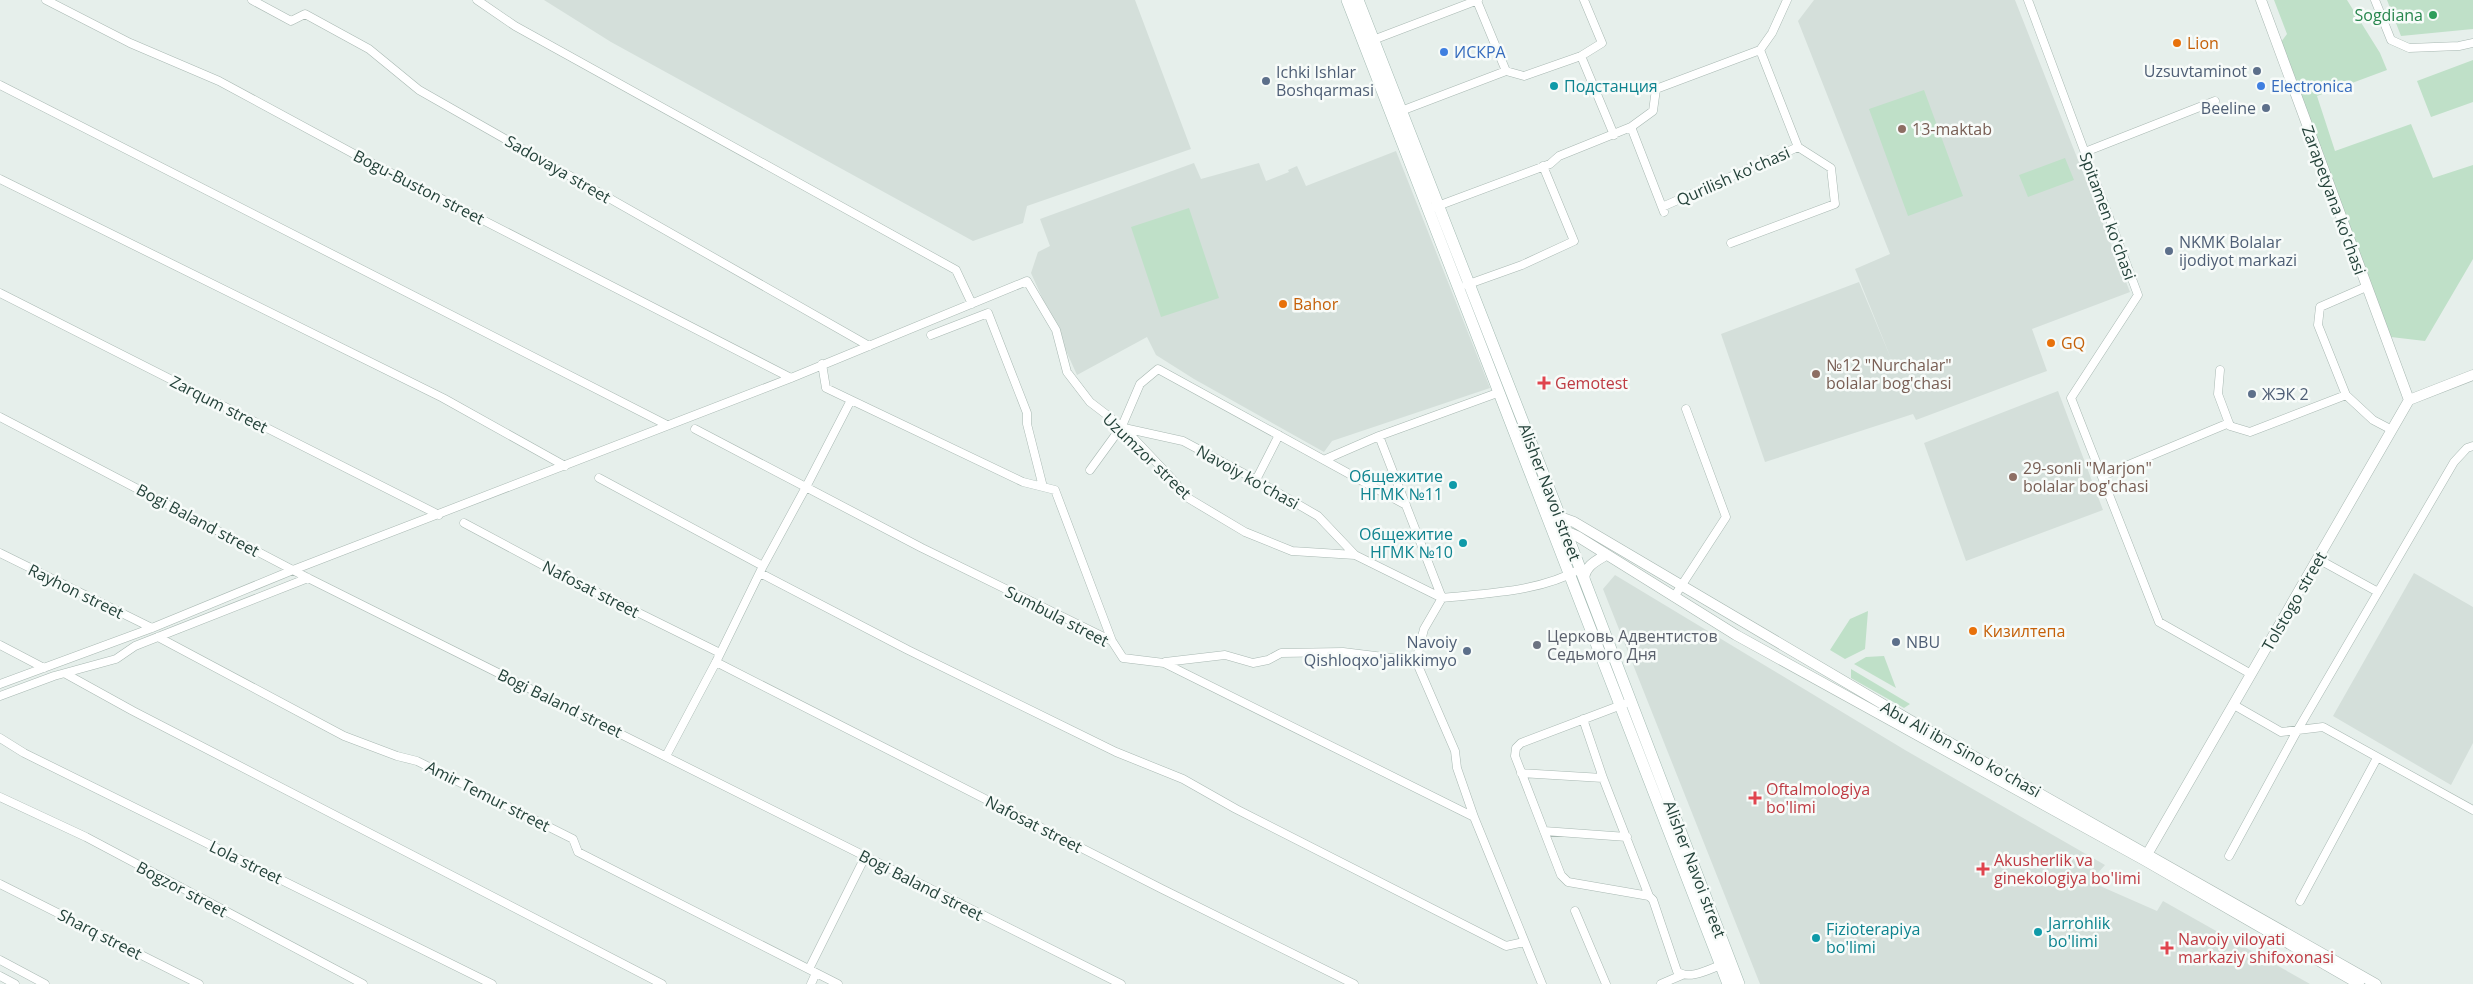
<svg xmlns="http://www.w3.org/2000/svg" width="2473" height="984" font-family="'Open Sans',sans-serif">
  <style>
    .built { fill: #d4dfda }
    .green { fill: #bfe0c8 }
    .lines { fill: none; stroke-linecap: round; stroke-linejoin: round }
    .minor-casing { stroke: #a8b8b2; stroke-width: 9 }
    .tertiary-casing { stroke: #a8b8b2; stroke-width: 11 }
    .secondary-casing { stroke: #a4bbb3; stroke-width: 12 }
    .minor { stroke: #fff; stroke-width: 8 }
    .tertiary { stroke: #fff; stroke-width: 10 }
    .secondary { stroke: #fff; stroke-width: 11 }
    .leisure-dot { fill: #2e9e5b; stroke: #f7fbf9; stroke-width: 2 }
    .food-dot { fill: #e8710a; stroke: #f7fbf9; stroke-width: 2 }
    .shop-dot { fill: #3f7fe0; stroke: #f7fbf9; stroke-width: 2 }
    .service-dot { fill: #5c6f8a; stroke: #f7fbf9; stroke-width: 2 }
    .culture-dot { fill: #0f9aa8; stroke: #f7fbf9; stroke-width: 2 }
    .education-dot { fill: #8d6e63; stroke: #f7fbf9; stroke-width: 2 }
    .health-dot { fill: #e0444e; stroke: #f7fbf9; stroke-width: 2 }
    .worship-dot { fill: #6b7280; stroke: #f7fbf9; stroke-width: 2 }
    .labels { text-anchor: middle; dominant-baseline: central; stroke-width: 5; stroke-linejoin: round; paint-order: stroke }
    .leisure-label { font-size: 16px; fill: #27864d; stroke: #f7fbf9; text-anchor: end }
    .food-label { font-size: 16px; fill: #c56008; stroke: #f7fbf9; text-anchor: start }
    .shop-label { font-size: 16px; fill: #366cbe; stroke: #f7fbf9; text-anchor: start }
    .service-label { font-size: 16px; fill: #4e5e75; stroke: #f7fbf9; text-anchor: start }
    .culture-label { font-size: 16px; fill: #0d838f; stroke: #f7fbf9; text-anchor: start }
    .education-label { font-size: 16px; fill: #785e54; stroke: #f7fbf9; text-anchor: start }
    .street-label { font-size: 16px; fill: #24423a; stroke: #f7fbf9 }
    .health-label { font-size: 16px; fill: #be3a42; stroke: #f7fbf9; text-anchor: start }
    .worship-label { font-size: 16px; fill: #5b616d; stroke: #f7fbf9; text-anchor: start }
  </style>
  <rect width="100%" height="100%" fill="#e6efeb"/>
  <path class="built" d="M544 0H1135L1191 149 1027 206 1023 223 973 241 611 42Z
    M1814 0H2015L2130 292 2032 329 2047 371 1916 420 1913 414 1765 462 1721 334 1859 282 1892 361 1855 269 1890 254 1798 21Z
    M1396 151 1490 388 1332 441 1324 452 1194 379 1156 355 1147 337 1077 375 1031 273 1038 252 1050 246 1040 219 1194 163 1201 179 1259 163 1266 181 1289 172 1288 170 1297 166 1306 186Z
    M2058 391 2103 510 1966 561 1924 443Z
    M2414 573 2473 607V743L2451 785 2333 716Z
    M1615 575 1905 750 2105 865 2096 875 2100 886 2157 911 2163 901 2310 984H1760L1603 589Z"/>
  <path class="green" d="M2274 0H2347L2380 53 2387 70 2317 96 2335 151 2411 124 2433 178 2473 165V259L2425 341 2391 337 2278 46 2287 34Z
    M2387 0H2473V29L2401 36Z
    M2473 60V102L2431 117 2417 81Z
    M1924 90 1963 196 1908 216 1869 109Z
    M2065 158 2074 180 2028 197 2019 175Z
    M1189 208 1219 298 1161 317 1131 227Z
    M1868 611 1865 649 1845 659 1830 650 1850 619Z
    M1884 656 1896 688 1854 664 1866 657Z
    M1851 669 1910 704 1904 708 1851 678Z"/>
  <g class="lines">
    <g class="minor-casing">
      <path id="minor" d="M46 0 130 43 219 81 356 155 791 378
        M252 0 291 21 305 14 369 49 419 90 869 346
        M477 0 515 26 956 270 972 304
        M2028 0 2138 295 2071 398 2159 622 2251 674
        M2375 0 2391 40 2409 48 2459 46 2473 43
        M1477 1 1506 71
        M1373 40 1478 0
        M1760 50 1798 147
        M1760 50 1772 33 1787 0
        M1581 56 1614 135
        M0 85 667 425
        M1401 111 1506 71 1524 76 1581 56 1602 43 1584 0
        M1631 127 1664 212
        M2085 152 2215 101
        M0 179 443 398 565 466
        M1435 207 1550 164 1559 156 1631 127 1653 111 1656 89 1760 50
        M1662 207 1798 147
        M1731 243 1835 204 1831 168 1798 147
        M1466 285 1522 265 1574 241 1543 166
        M2366 287 2320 307 2318 325 2346 395 2373 420 2392 430
        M0 293 439 515
        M931 335 988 313 1027 413V424L1043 487
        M2220 370 2218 394 2230 426 2250 432 2346 395
        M851 400 1023 482 1055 490 1112 641
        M0 417 308 578 1121 984
        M1124 428 1183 441 1256 480 1318 516 1355 555
        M695 429 922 548 1112 641 1123 658 1164 663 1474 817
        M1379 436 1442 598
        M1326 459 1379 436 1500 392
        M1090 470 1122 426 1140 384 1158 369 1406 505
        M2102 476 2229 423
        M599 478 763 566
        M1256 480 1279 435
        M464 523 552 570 720 653
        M0 553 152 628
        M2318 559 2378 592
        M760 573 908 650 1116 752 1183 779 1236 809 1506 946 1524 942
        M1674 597 1726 517 1686 409
        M158 637 344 736 397 756 417 761 573 839 578 852 838 984
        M0 645 44 668
        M716 662 1162 889 1354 984
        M1165 662 1225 655 1253 663 1268 660 1281 653 1343 652 1416 661
        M66 674 133 711 662 984
        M0 684 152 628 293 570 791 378 1027 281 1056 330 1067 372 1090 402 1124 428 1176 483 1183 495 1245 532 1292 551 1355 555 1442 598
        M0 696 54 676 116 659 135 646 308 578
        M1624 704 1521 743 1516 748 1515 756 1561 875 1568 882 1649 896 1653 900 1677 971C1688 981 1710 969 1723 964
        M2234 705 2281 732 2323 727 2473 810
        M1583 719 1603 778 1649 896
        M0 738 24 753 492 984
        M666 756 716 662 763 566 806 487 851 400 826 388 822 364
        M1521 773 1603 778
        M0 797 86 837 363 984
        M1544 831 1627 837
        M2229 856 2297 731 2454 462 2467 448 2473 446
        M0 884 199 984
        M2300 901 2377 758
        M1575 911 1606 984
        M0 960 45 984
        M809 969 865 857
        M0 976 15 984
        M811 984 816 973
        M1542 984 1474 817 1457 768 1455 751 1416 661 1424 629 1442 598C1487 593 1540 592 1580 569
        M1661 984 1682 975"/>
    </g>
    <g class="tertiary-casing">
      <path id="tertiary" d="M2261 0 2409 400
        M1554 517H1560L1574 522 1908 719 2376 984
        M1561 529 1577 536 1736 635 2144 860 2359 984
        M1584 579C1585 566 1596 561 1606 555
        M2145 858 2409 400 2473 375"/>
    </g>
    <g class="secondary-casing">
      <path id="secondary" d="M1347 0 1728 984
        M1358 0 1565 529 1739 984"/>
    </g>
    <use href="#minor" class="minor"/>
    <use href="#tertiary" class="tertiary"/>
    <use href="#secondary" class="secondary"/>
  </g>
  <circle class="leisure-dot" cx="2433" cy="15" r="5"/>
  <g class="food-dot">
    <circle cx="2177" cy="43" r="5"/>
    <circle cx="1283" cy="304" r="5"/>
    <circle cx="2051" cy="343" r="5"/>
    <circle cx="1973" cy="631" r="5"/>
  </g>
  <g class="shop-dot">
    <circle cx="1444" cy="52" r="5"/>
    <circle cx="2261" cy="86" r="5"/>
  </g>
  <g class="service-dot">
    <circle cx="2257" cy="71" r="5"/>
    <circle cx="1266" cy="81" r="5"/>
    <circle cx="2266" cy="108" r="5"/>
    <circle cx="2169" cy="251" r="5"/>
    <circle cx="2252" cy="394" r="5"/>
    <circle cx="1896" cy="642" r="5"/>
    <circle cx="1467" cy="651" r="5"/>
  </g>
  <g class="culture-dot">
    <circle cx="1554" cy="86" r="5"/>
    <circle cx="1453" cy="485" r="5"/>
    <circle cx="1463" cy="543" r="5"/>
    <circle cx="2038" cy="932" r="5"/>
    <circle cx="1816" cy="938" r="5"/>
  </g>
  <g class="education-dot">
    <circle cx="1902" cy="129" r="5"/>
    <circle cx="1816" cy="374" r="5"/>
    <circle cx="2013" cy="477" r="5"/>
  </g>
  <g class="health-dot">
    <path d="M1541.5 375.5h5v5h5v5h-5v5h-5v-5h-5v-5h5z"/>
    <path d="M1752.5 790.5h5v5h5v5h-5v5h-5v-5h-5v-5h5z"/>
    <path d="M1980.5 861.5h5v5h5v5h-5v5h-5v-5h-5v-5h5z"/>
    <path d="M2164.5 940.5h5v5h5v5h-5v5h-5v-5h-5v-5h5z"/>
  </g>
  <circle class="worship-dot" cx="1537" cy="645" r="5"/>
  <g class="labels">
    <g class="leisure-label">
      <text x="2423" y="15">Sogdiana</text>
    </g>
    <g class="food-label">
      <text x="2187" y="43">Lion</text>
      <text x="1293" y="304">Bahor</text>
      <text x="2061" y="343">GQ</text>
      <text x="1983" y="631">Кизилтепа</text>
    </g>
    <g class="shop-label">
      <text x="1454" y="52">ИСКРА</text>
      <text x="2271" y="86">Electronica</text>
    </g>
    <g class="service-label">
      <text x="2247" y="71" text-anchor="end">Uzsuvtaminot</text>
      <text x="1276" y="72">Ichki Ishlar<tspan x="1276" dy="18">Boshqarmasi</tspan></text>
      <text x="2256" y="108" text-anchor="end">Beeline</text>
      <text x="2179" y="242">NKMK Bolalar<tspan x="2179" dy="18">ijodiyot markazi</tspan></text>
      <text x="2262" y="394">ЖЭК 2</text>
      <text x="1457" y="642" text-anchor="end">Navoiy<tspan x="1457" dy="18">Qishloqxo'jalikkimyo</tspan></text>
      <text x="1906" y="642">NBU</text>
    </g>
    <g class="culture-label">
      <text x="1564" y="86">Подстанция</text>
      <text x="1443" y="476" text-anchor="end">Общежитие<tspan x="1443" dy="18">НГМК №11</tspan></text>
      <text x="1453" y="534" text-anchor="end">Общежитие<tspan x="1453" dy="18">НГМК №10</tspan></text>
      <text x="2048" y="923">Jarrohlik<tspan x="2048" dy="18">bo'limi</tspan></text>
      <text x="1826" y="929">Fizioterapiya<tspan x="1826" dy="18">bo'limi</tspan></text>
    </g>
    <g class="education-label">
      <text x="1912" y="129">13-maktab</text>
      <text x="1826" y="365">№12 "Nurchalar"<tspan x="1826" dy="18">bolalar bog'chasi</tspan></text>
      <text x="2023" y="468">29-sonli "Marjon"<tspan x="2023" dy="18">bolalar bog'chasi</tspan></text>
    </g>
    <g class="street-label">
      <text transform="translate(558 169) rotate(30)">Sadovaya street</text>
      <text transform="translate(1733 176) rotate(-24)">Qurilish ko'chasi</text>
      <text transform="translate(419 187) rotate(27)">Bogu-Buston street</text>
      <text transform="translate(2334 200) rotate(70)">Zarapetyana ko'chasi</text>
      <text transform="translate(2108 216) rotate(70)">Spitamen ko'chasi</text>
      <text transform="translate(219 404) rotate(27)">Zarqum street</text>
      <text transform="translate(1147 456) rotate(44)">Uzumzor street</text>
      <text transform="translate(1248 477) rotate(29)">Navoiy ko'chasi</text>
      <text transform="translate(1550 492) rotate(69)">Alisher Navoi street</text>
      <text transform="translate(198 520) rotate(28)">Bogi Baland street</text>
      <text transform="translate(591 589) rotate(27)">Nafosat street</text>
      <text transform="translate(76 591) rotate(26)">Rayhon street</text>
      <text transform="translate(2294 601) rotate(-60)">Tolstogo street</text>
      <text transform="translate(1057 616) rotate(27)">Sumbula street</text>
      <text transform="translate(560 703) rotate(26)">Bogi Baland street</text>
      <text transform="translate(1961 749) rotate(29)">Abu Ali ibn Sino ko'chasi</text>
      <text transform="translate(488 796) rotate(27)">Amir Temur street</text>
      <text transform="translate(1034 824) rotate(27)">Nafosat street</text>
      <text transform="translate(246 862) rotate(26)">Lola street</text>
      <text transform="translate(1695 869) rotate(69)">Alisher Navoi street</text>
      <text transform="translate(921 885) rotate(27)">Bogi Baland street</text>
      <text transform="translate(182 889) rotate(28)">Bogzor street</text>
      <text transform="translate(100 934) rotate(27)">Sharq street</text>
    </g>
    <g class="health-label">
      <text x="1555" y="383">Gemotest</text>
      <text x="1766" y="789">Oftalmologiya<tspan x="1766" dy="18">bo'limi</tspan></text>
      <text x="1994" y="860">Akusherlik va<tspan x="1994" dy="18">ginekologiya bo'limi</tspan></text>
      <text x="2178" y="939">Navoiy viloyati<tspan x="2178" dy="18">markaziy shifoxonasi</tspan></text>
    </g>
    <g class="worship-label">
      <text x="1547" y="636">Церковь Адвентистов<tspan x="1547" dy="18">Седьмого Дня</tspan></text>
    </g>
  </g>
</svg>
